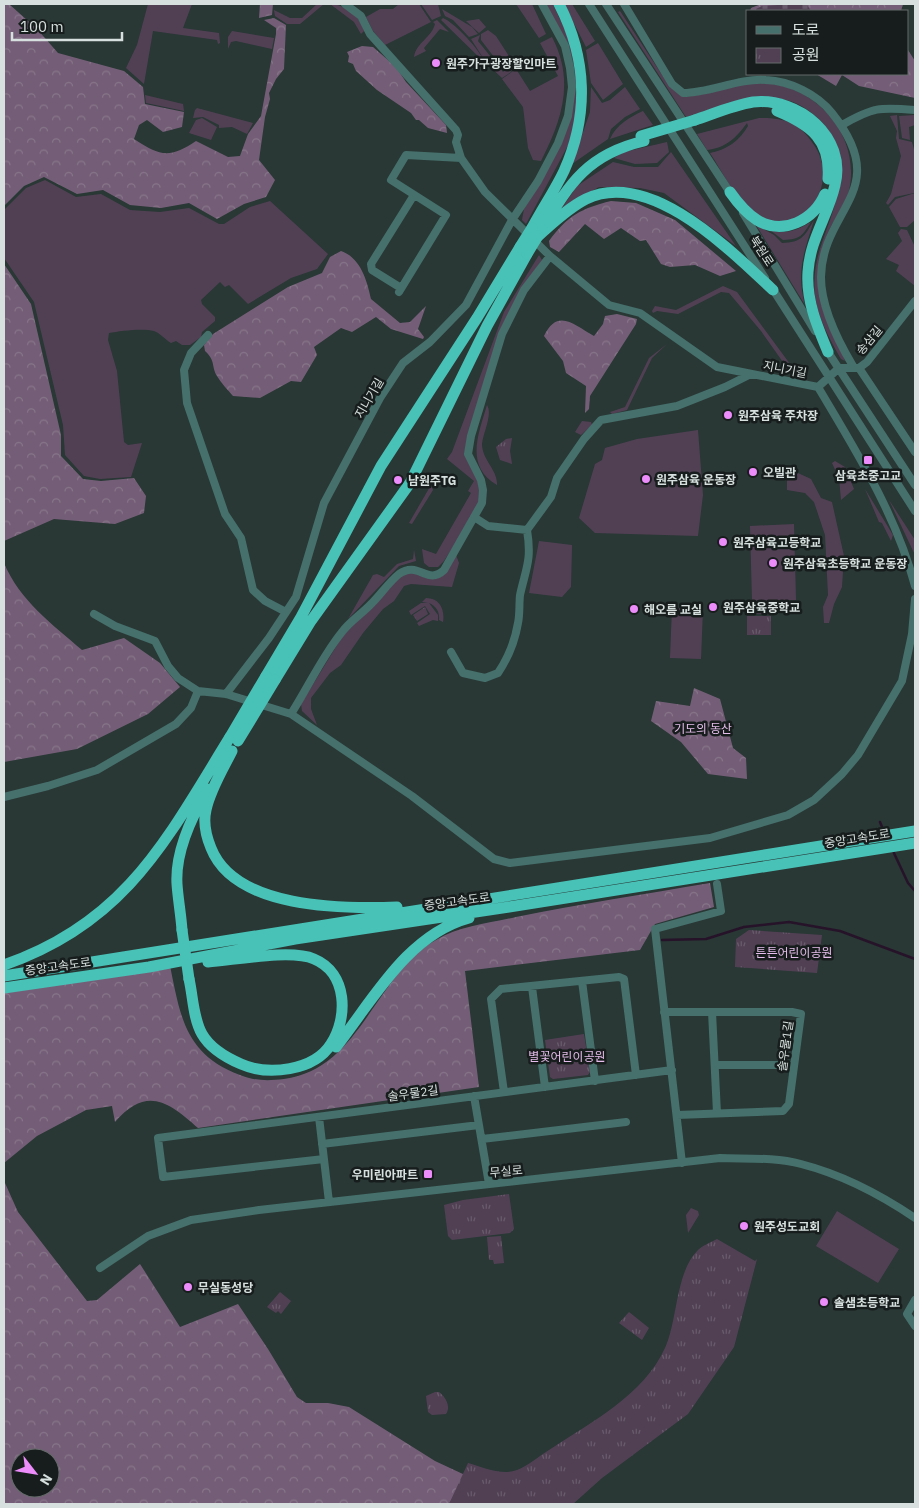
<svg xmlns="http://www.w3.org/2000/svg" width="919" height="1508" font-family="'IBM Plex Sans','Noto Sans KR',sans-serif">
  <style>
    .grass { fill: #514054 }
    .forest { fill: url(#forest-crowns); fill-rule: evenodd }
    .cemetery { fill: url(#cemetery-stones) }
    .park { fill: url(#park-tufts) }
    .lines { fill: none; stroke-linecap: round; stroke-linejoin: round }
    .stream { stroke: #261329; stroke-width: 2.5 }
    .minor { stroke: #45706b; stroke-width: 8 }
    .highway { stroke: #48c1b6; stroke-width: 11 }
    .highway-bridge { stroke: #48c1b6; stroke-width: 11 }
    .poi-dot { fill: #ec8cfb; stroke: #171d1c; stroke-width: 2 }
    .labels { text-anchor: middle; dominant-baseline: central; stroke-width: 5; stroke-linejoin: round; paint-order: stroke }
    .poi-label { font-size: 12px; font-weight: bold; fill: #d7e0de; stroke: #171d1c; text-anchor: start }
    .street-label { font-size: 12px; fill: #d7e0de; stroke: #171d1c }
    .park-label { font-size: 12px; fill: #e6bdec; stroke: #171d1c }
  </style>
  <defs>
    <pattern id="forest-crowns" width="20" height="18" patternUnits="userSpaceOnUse" patternTransform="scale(1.25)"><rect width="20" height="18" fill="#745e77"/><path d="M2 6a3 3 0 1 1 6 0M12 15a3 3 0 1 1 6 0" fill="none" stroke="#87758a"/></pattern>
    <pattern id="cemetery-stones" width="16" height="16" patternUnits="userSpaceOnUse" patternTransform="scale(1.25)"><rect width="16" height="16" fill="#514054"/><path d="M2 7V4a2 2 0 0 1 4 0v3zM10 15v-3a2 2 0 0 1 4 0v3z" fill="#695b6c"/></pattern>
    <pattern id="park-tufts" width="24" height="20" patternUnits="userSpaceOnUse" patternTransform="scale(1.25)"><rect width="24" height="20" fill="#514054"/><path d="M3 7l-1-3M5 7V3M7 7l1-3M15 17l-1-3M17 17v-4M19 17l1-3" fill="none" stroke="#695b6c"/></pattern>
  </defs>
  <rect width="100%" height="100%" fill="#293735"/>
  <path class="grass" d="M148 4H192L183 28 219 33 220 43 218 44 217 40 153 31 144 84 126 68 137 45Z
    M317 4H324L300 24H287L275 16 274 10 290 18H302Z
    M330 4C344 4 362 17 364 31L361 34 354 22Z
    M399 4H419L431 22 385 45 373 31 366 17 380 9H393Z
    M421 4H438L441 16 432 20Z
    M516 4H532L546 34 539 38Z
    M545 4H553L570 41 579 97 573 136 526 224 522 220 524 209C550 167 581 119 572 67 569 50 552 21 545 4Z
    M564 4H572L595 41 586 47Z
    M442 9 472 27 478 34 469 37 453 20 445 16Z
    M620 11 670 87 683 97C710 95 738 81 765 83 821 87 865 142 847 198 844 208 835 218 830 228 822 245 818 263 818 282 819 311 836 334 845 361L841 359C830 340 818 318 815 296 811 259 826 237 835 204 837 198 838 149 836 144 828 123 805 103 782 99 755 94 713 109 686 117L618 12Z
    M443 18C455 23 480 50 485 63L441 20Z
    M479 19 486 27 479 33 466 21Z
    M437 20 449 32 440 29 424 48 426 51 414 57C416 43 432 37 435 24L433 22Z
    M488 30 496 36 514 64 504 70 481 40V34Z
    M232 31 274 38 272 49 236 41 231 42 228 49V37Z
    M480 35 478 41 503 72 508 68 511 72 502 78 487 64 471 39Z
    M552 37C575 81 562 120 541 161L533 160 528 148 523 107 502 79 516 69 530 91 558 76 540 43Z
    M598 43 623 84 603 100 591 83 586 50Z
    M591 87 602 103 610 100 625 87 640 109 625 117 611 129 608 139 572 164 590 112Z
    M145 95 183 104 184 111 146 103Z
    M197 108 253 123 247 134 232 127 219 128V125L203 117 193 118 195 110Z
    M643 111 653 125 610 139C616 125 630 117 643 111Z
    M897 115 899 139 912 142 915 153 914 193 895 197 888 205 886 203 891 194 901 156 896 138 897 131 890 116Z
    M915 115V125L909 127 910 140 902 138 899 116Z
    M202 118 217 127 211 140 189 133 196 120Z
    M759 118C785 118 799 122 814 145 844 189 794 247 752 212 734 196 723 173 710 153 727 150 740 140 748 126L747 123C737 137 726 148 707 150L697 134Z
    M667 142 669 152 657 163 635 164 614 158 624 152Z
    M671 152 736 246 664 193 640 188 599 187 562 208 577 186 613 162 634 167H658Z
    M45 180 76 197 101 194 130 210 160 212 189 208 219 224H224L250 207 270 201 328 254 317 269 291 278 248 304 229 285 225 287 220 282 201 300 202 304 215 317V321L202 332 201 337 190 345H182L176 341 171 343C166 340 160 333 154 331 143 328 120 331 109 333L108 340 117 371 124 442 128 445 142 443 131 477 100 479 84 476 65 455 63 425 34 302 4 258 5 209 26 188Z
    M915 193V220L907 227H900L889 207 896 199Z
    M814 220C804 253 796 271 805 305L756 225 774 235 782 243C802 242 804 237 814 220Z
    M811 222C802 236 801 239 783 240L770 230C787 235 797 230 811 222Z
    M901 229 907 230 915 247V286L896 271 899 265 886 259 902 241 898 233Z
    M539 255 542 260 518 296 465 454C470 466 480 477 481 489 483 508 454 545 444 561L438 567H429L424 563 422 549 436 554 471 493 468 491 474 481 447 459 452 452 504 312Z
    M723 286 737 292 790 364 788 371 785 370V365L761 331 729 293 721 292 678 314 657 311 653 313 652 311 655 306 676 310Z
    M667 344 652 358 627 410 612 414 610 412 625 407 649 358Z
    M487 405C493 414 483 433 482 444 482 460 498 470 497 485 464 466 479 433 487 405Z
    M582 421 591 422 592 425 581 435 575 432Z
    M698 430 703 495 698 536 595 533 579 518 595 464 602 460 605 448 637 439Z
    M835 461 845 467 854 489 841 500 839 478 832 463Z
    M787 468 811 479 821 498 832 502 844 556 842 587 834 604 829 623H824L823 607 828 595 825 535 814 502 805 493 787 490Z
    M431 485 433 490 412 524 409 523Z
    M865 489 893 535 891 541 882 523 879 522Z
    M889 500 915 540V555Z
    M794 524 796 600 752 601 750 526Z
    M539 541 572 545 571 587 562 597 529 593Z
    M414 550 416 561 399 566 348 619 373 575 377 574 384 577 397 564 413 559Z
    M456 555 459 563 452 587 411 584 404 586 394 601 383 609 363 633 341 665 330 673 311 698V709L317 725 302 711 301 704 342 637 398 579 409 571 425 577H441Z
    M426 598C440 598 445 610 443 622L439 620C440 612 436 606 429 603L438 615V621L433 620 419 626 417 623 430 614 425 606 411 615 409 611 421 603H428L422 602Z
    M747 602H771V614H747Z
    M672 608 703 609 701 659 670 658Z
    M691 1208 698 1211 699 1215 688 1233 686 1215Z
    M837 1211 899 1249 878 1283 816 1246Z"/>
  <path class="forest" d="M4 4H9L37 29 58 53 124 71 143 87 145 104 184 112 182 127 163 132 147 120 139 125 134 139C160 156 169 159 196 141L228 157 240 156 248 134 261 116 276 34V28L264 20 274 18 286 25 284 69 276 79 269 93 270 99 265 117 259 160 275 180 266 197 244 204 217 219 189 203 161 208 130 205 103 190 77 194 44 177 24 186 4 206Z
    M260 4H273L272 15 259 18Z
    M761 4H903L901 11H750L751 8Z
    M362 46 373 47 396 67 406 82 446 125 447 133 428 128 419 120H416L411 113 377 90 356 71 353 64 348 62 349 56 347 52Z
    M908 50 915 61V98L859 86 842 75 836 86 816 74H908Z
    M611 201 636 203 675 220 736 271 720 276 695 265 670 267 661 264 646 240 640 241 621 228 604 239 585 224 559 252 550 247 549 241C567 216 582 208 611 201Z
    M341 251C361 258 367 281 371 299L400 323 410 322 426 306 418 329 424 337 423 339 391 329 376 317 352 332 341 328 314 347 317 355 301 382 291 381 260 398 233 396C228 390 221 383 217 376 211 366 216 361 205 351L204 345 213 334 288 287 322 273 330 257Z
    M4 264 31 304 61 435V456L83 479 101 481 134 478 146 496 144 513 115 524 54 519 4 541Z
    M617 314 637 319 636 324 590 396 589 409 585 413 586 386 566 373 563 361 544 336C558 307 575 326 594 336L603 324 605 316Z
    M4 563C20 601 52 624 82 650L124 638 160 663 180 687 148 714 77 749 4 762Z
    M694 688 720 699 733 748 746 758 747 779 708 774 681 742 651 721 656 701 690 706Z
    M710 883 714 907 655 924 640 950 465 971 479 1087 198 1128C168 1101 146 1086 115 1122L112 1106 86 1110 37 1136 4 1163 5 1183 18 1212 87 1301 97 1300 140 1264 180 1327 238 1304 268 1349 297 1397 306 1403H328L349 1407 435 1461 465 1475 449 1504H4V984L169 961C180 1013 183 1054 240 1075 255 1081 268 1081 284 1079 361 1069 375 974 436 940 459 926 490 923 516 917 580 904 645 894 710 883ZM20 1458H50V1488H20Z"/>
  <path class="cemetery" d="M793 4 807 5 811 11H757L756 9 762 6Z"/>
  <path class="park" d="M512 438 510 451 512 464 500 460 496 447 506 439Z
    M425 607 428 614 417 621 413 615Z
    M747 616H771V635H747Z
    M749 930 822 935 817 973 735 967 736 939Z
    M584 1034 590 1072 588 1075 553 1079 550 1077 545 1040Z
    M509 1194 514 1229 510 1233 452 1240 448 1236 444 1205 463 1200Z
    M501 1236 504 1263 494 1264 493 1260H489L487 1237Z
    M717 1239 755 1261 757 1259 734 1347 688 1414 602 1478 573 1504H449L468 1463C483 1467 501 1476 517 1470 528 1466 539 1456 549 1450 590 1423 644 1395 665 1348 678 1320 675 1273 698 1250 702 1246 711 1242 717 1239Z
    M280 1292 291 1301 281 1314 278 1311 276 1313 267 1307Z
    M629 1312 649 1328 642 1340 619 1323Z
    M435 1392H439C446 1397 451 1407 446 1414L432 1415 428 1412 426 1396Z"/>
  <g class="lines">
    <path class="stream" d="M880 822 884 832
      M893 851 908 883 915 891
      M662 940 706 939 744 927 789 922 840 931 915 959"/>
    <path class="minor" d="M345 4 361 16 370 34 456 130 458 135 456 142 461 158 485 192 550 256 609 305 640 313 717 367 818 387 839 368H859L867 362 915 301
      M589 4 765 278
      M606 4 731 194
      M624 4 672 84 683 93C711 93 738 78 766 80 790 81 817 94 832 113 894 191 822 208 821 277 821 307 838 341 853 366
      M842 125C873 107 880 107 915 110
      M743 213 815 331
      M401 288 372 270 371 264 414 195
      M772 288 915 511
      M399 292 446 215 391 180 406 155 461 158
      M208 335 191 353 184 370 187 403 225 514 241 538 253 590 265 601 286 612
      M826 349 915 485
      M859 368 915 452
      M818 387C856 451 896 514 915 586
      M474 517 488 526 527 530
      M94 614 115 626 155 641 168 666 178 678 198 691 226 694 291 714 412 796 494 859 510 863 710 838 788 815 814 800 842 774 858 755 902 681 912 634 915 599
      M451 652 463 673 485 678 498 673C508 658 515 641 518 623 520 614 519 604 520 595 526 568 532 560 527 530L551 497 557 478 584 439 601 420 677 406 725 387 751 374
      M226 694 269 638 296 597 324 503 380 398 403 363 430 342 466 305 512 220 538 181 558 143 568 116 572 87 570 68 565 46 542 4
      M291 714C307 689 323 655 342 632 350 621 363 613 372 603 381 594 389 582 399 574 419 560 427 586 444 570L482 503 483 490 481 480 468 454 471 436 502 334 524 290 550 256
      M4 797 48 786 97 770 176 724 191 708 198 691
      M582 981 595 1081
      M532 987 545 1087
      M664 1012H792L801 1014 789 1104 783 1111 677 1115
      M712 1012 717 1113
      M715 1065H794
      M504 1092 491 999 501 989 619 977 624 979 636 1075
      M474 1096 489 1184
      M319 1117 329 1202
      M482 1139 626 1122
      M322 1144 479 1125
      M324 1159 163 1177 158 1138 672 1070
      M682 1163 655 929 721 911 717 884
      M100 1268 148 1236 191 1220 259 1210 720 1158C746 1159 775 1157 801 1164 840 1174 881 1195 915 1218
      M915 1300 907 1314 915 1326"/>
    <path class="highway" d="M777 111C811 125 831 140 828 179
      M695 120C713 114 734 105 753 102 799 97 847 137 835 185 828 216 810 239 808 272 806 300 817 326 828 352
      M730 192C737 202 746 213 757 220 783 236 814 220 825 194
      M532 228C542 209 555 190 564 171 589 115 587 58 559 4
      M543 228C570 182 589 154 644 141
      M538 236C553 223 568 208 586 199 650 168 731 251 773 290
      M266 676 301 617 381 466 477 318 520 247
      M275 680 311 621 410 483 487 326 527 254
      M232 751C223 769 210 790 206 810 203 823 206 836 211 848 235 909 342 909 397 907
      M182 930C181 915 178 899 177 884 175 851 192 816 208 789
      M4 965C126 923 167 839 230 737
      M4 976 915 831
      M189 979C193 996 193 1018 202 1034 210 1048 227 1058 241 1064 268 1076 314 1071 331 1044 348 1018 348 973 314 959 291 949 235 960 208 962
      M4 988 149 967 295 939 509 907 915 843
      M336 1047C373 1000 407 935 469 918"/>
    <path class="highway-bridge" d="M641 136 695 120
      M520 247 532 228
      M527 254 538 236
      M230 737 266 676
      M238 741 275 680
      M182 930 189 979"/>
  </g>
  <g class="poi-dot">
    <circle cx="436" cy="63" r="5"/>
    <circle cx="728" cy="415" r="5"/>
    <rect x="863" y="455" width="10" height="10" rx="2.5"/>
    <circle cx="753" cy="472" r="5"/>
    <circle cx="646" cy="479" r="5"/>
    <circle cx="398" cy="480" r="5"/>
    <circle cx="723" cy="542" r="5"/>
    <circle cx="773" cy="563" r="5"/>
    <circle cx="713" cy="607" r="5"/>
    <circle cx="634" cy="609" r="5"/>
    <rect x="423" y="1169" width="10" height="10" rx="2.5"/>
    <circle cx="744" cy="1226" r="5"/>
    <circle cx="188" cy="1287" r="5"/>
    <circle cx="824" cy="1302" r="5"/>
  </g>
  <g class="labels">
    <g class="poi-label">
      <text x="446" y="63">원주가구광장할인마트</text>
      <text x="738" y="415">원주삼육 주차장</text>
      <text x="763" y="472">오빌관</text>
      <text x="868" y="475" text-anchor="middle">삼육초중고교</text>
      <text x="656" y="479">원주삼육 운동장</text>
      <text x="408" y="480">남원주TG</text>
      <text x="733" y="542">원주삼육고등학교</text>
      <text x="783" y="563">원주삼육초등학교 운동장</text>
      <text x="723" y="607">원주삼육중학교</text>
      <text x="644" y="609">해오름 교실</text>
      <text x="418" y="1174" text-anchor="end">우미린아파트</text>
      <text x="754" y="1226">원주성도교회</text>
      <text x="198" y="1287">무실동성당</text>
      <text x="834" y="1302">솔샘초등학교</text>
    </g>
    <g class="street-label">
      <text transform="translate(762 251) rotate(57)">북원로</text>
      <text transform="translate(869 340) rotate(-50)">송삼길</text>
      <text transform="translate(785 369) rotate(11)">지니기길</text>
      <text transform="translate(369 398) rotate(-60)">지니기길</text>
      <text transform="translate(857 838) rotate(-9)">중앙고속도로</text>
      <text transform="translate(457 901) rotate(-8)">중앙고속도로</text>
      <text transform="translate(58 966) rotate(-8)">중앙고속도로</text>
      <text transform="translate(785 1046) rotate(-82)">솔우물1길</text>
      <text transform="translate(413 1093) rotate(-8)">솔우물2길</text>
      <text transform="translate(506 1171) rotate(-5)">무실로</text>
    </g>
    <g class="park-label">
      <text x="703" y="728">기도의 동산</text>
      <text x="794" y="952">튼튼어린이공원</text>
      <text x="567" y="1056">별꽃어린이공원</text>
    </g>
  </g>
  <rect width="919" height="1508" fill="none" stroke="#d7e0de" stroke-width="10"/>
  <rect x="746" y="10" width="162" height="65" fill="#171d1c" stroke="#646b6a"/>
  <rect x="756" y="26" width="25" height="8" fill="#45706b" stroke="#646b6a"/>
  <text x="792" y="35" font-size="15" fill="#d7e0de">도로</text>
  <rect x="756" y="48" width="25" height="15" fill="url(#park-tufts)" stroke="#646b6a"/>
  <text x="792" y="60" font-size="15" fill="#d7e0de">공원</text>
  <g transform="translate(35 1473) rotate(121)"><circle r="24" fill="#171d1c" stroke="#646b6a"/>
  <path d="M0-4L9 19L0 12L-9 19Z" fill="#ec8cfb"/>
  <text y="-8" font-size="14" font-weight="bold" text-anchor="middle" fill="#d7e0de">N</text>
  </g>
  <path d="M12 32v8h110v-8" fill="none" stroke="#d7e0de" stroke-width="2.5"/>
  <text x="20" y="32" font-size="15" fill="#d7e0de" stroke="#171d1c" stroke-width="4" paint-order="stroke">100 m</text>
</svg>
